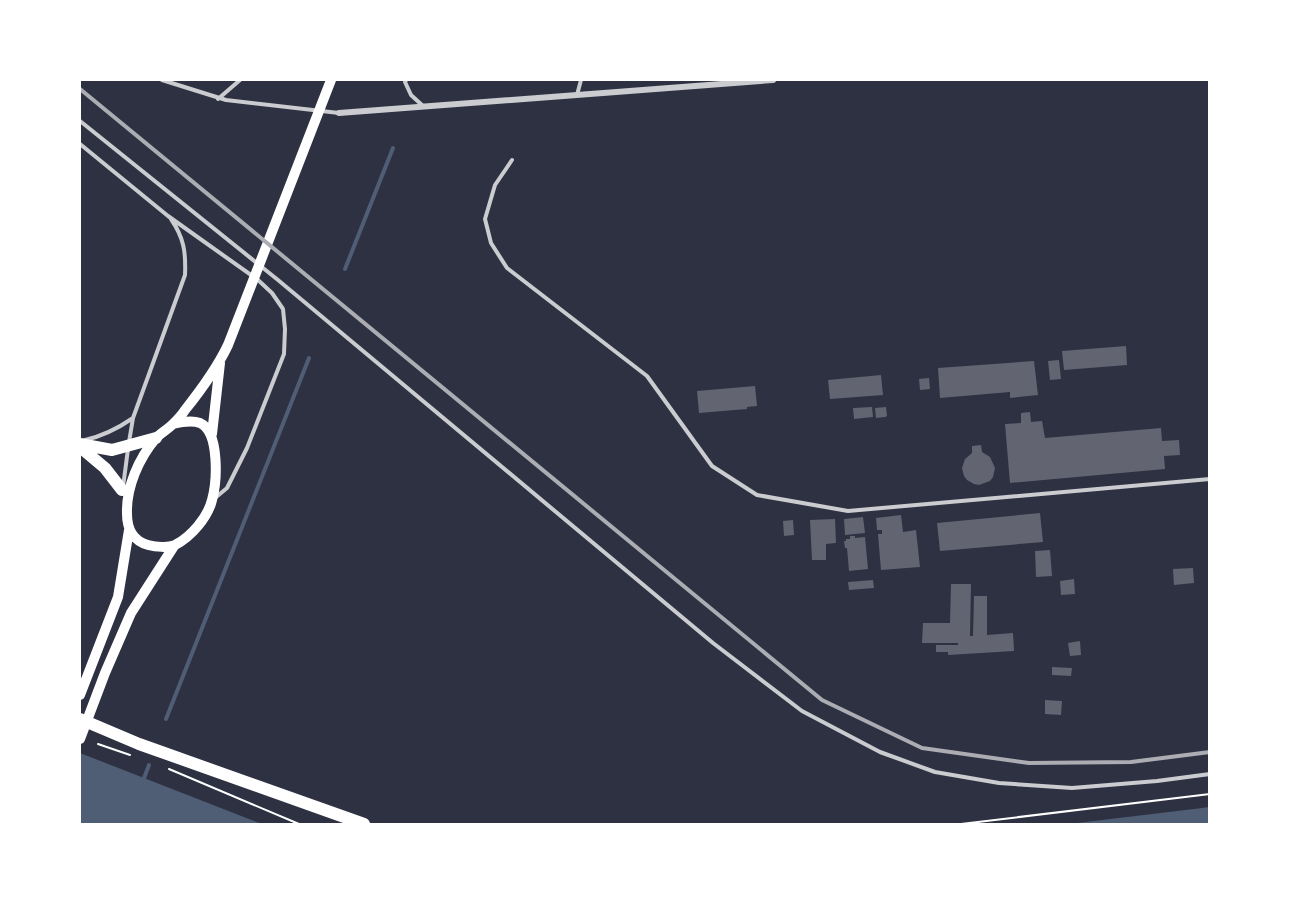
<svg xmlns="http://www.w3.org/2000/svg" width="1289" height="904" font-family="Helvetica,sans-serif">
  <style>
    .water { fill: #4f5d75 }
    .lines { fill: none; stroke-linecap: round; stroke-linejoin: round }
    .stream { stroke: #4f5d75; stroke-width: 4 }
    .building { fill: #626471 }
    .path { stroke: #fff; stroke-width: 2 }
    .service { stroke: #caccd0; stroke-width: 4 }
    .minor { stroke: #caccd0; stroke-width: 6 }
    .secondary { stroke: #fff; stroke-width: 10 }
    .trunk { stroke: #fff; stroke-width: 12 }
    .rail { stroke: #abadb3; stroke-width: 4 }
  </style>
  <rect width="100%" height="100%" fill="#2d3142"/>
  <path class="water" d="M80 753 262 824H80Z
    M1209 807V824H1069L1202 808Z"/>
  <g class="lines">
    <path class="stream" d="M345 269 393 148
      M166 719 309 358
      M144 778 149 765"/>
  </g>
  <path class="building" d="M1126 346 1127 365 1064 370 1062 351Z
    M1059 360 1061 379 1050 380 1048 361Z
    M1034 361 1038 395 1010 398V392L940 398 938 368Z
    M881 375 883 395 830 399 828 380Z
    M929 378 930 389 920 390 919 379Z
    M755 386 757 406 747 407V409L699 413 697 391Z
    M872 407 873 417 854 419 853 408Z
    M886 407 887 416 885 417 876 418 875 408Z
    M1030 412 1031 422 1042 421 1045 438 1161 428 1162 441 1179 440 1180 455 1164 456 1165 469 1010 483 1005 424 1021 423V413Z
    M981 445 982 452 990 457 995 468 993 477 990 481 979 485 974 484 967 480 964 476 962 468 965 459 972 453V446Z
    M1040 513 1043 542 940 551 937 523Z
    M901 515 903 532 916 530 920 567 881 570 878 534H882V530H877L876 518Z
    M863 517 865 533 845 535 844 519Z
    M835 519 836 543 826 544V560H812L810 520Z
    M793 520 794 535 784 536 783 521Z
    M850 536H855V538L865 537 868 569 849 571 847 548H845L844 541H846V539H850Z
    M1050 550 1052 576 1036 577 1035 551Z
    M1193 568 1194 583 1174 585 1173 569Z
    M1074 579 1075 594 1061 595 1060 581Z
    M873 580 874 588 849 590 848 582Z
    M951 584H971L970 636H973L974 596H987V635L1013 633 1014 651 948 655V652H936V645H958V643H922L923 623H950Z
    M1080 641 1081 655 1070 656 1068 643Z
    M1052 667 1072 668 1071 676 1052 675Z
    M1045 700 1062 701 1061 715 1045 714Z"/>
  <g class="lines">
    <path class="path" d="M98 744 130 755
      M169 769 299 824
      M961 824 1210 794"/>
    <path class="service" d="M162 80 226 100 339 113
      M406 80 405 82 411 95 423 106
      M577 95 581 80
      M218 99 240 80
      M80 121 278 280 713 643 802 711 880 752 935 772 999 783 1072 788 1157 781 1210 774
      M80 144 168 216 258 280 272 293 283 309 285 329 284 354 247 448 227 488 215 498
      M512 160 495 185 485 219 491 243 507 268 647 376 712 466 757 495 848 511 1210 479
      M85 440C103 436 117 429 133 418
      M129 442 133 418 185 275C186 252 184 238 171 219
      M123 487 128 449"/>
    <path class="minor" d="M339 113 773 80"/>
    <path class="secondary" d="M173 424C181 422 192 420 200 423 220 432 217 482 212 500 208 517 191 537 175 545 168 548 156 547 148 545 133 541 127 528 127 514 126 487 139 458 156 438 161 433 168 429 173 424 178 419 182 415 185 410 201 390 217 368 228 345L331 80
      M212 434 220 363
      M80 695 118 597 129 530
      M80 739 105 673 131 613 174 546"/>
    <path class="trunk" d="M80 444 112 450 156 438
      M80 447 105 468 122 490
      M80 719 139 744 364 824"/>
    <path class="rail" d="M80 89 822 700 922 748 1029 763 1131 762 1210 752"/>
  </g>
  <rect width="1289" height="904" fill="none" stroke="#ffffff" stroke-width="162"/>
</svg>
